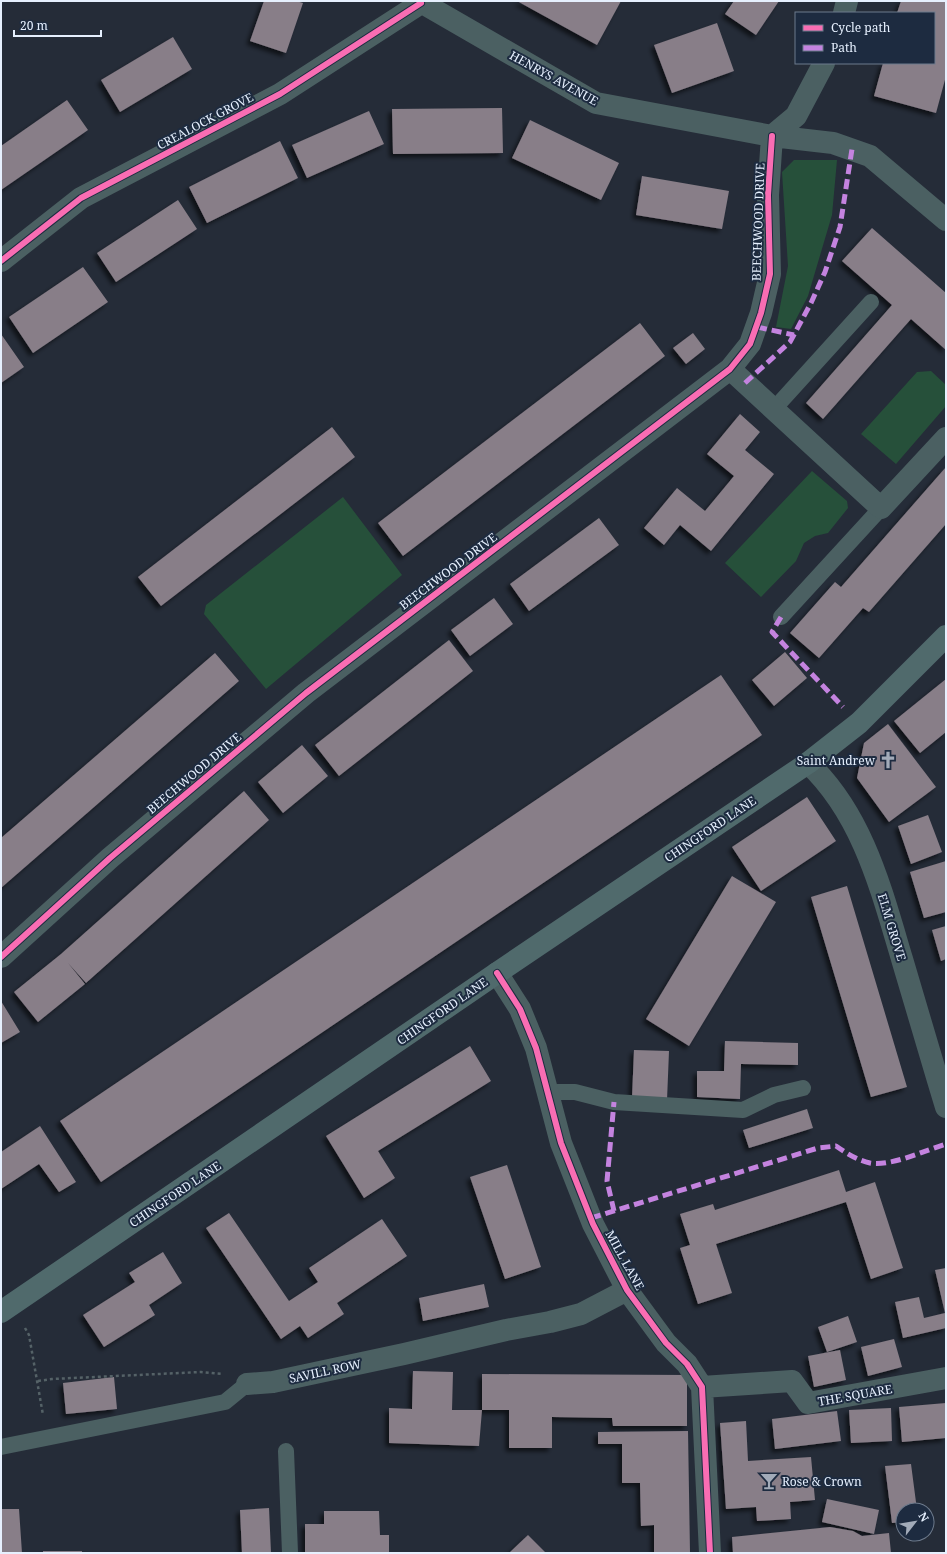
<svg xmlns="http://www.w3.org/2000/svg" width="947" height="1554" font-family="'Noto Serif',serif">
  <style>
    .green { fill: #26503a }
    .building { fill: #887e88; filter: url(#shadow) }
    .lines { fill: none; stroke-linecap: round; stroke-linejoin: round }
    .path { stroke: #556267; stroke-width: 2.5; stroke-dasharray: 3 3; stroke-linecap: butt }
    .lane { stroke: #4b6062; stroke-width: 16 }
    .street { stroke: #4b6062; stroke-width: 22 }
    .primary { stroke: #506a6c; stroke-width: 22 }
    .quiet { stroke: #c483df; stroke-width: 5; stroke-dasharray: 10 5; stroke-linecap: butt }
    .cycleway-casing { stroke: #1d2b40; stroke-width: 8 }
    .cycleway { stroke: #f96db3; stroke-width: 6 }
    .labels { text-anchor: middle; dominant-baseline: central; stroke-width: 4; stroke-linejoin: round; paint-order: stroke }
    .street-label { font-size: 12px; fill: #e6f0fe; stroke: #1d2b40 }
    .poi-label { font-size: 12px; fill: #e6f0fe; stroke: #1d2b40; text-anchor: end }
  </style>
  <defs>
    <filter id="shadow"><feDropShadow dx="-3.5" dy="3.5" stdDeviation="2" flood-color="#0009"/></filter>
  </defs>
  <rect width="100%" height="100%" fill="#252c38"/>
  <path class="green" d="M794 160H837L832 215 808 296 791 329 776 327 788 266 782 172Z
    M931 371 946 385V406L896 464 861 434 917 372Z
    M812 471 847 501 848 508 828 533 815 536 804 543 796 561 761 597 725 563Z
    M343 497 402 575 266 689 204 614 206 605Z"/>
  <path class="building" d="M264 1H296L303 3 286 53 250 41Z
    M517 1H621L597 45Z
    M734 1H779L756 35 725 14Z
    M901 1H946V76L936 113 874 96 883 63H934V13H897Z
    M717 23 734 71 672 93 654 45Z
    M173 37 192 69 120 112 101 80Z
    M67 100 88 130 1 190V146Z
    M502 108 503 153 393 154 392 109Z
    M369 111 384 144 307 178 292 145Z
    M530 120 619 163 601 200 512 158Z
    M280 141 298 178 207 223 189 187Z
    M642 176 729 191 722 229 636 215Z
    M178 200 197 229 116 282 97 253Z
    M872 228 946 293V350L911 319 823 419 806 403 892 305 842 261Z
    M83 267 108 302 33 353 9 317Z
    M640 323 665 356 403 556 378 523Z
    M693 333 705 349 686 364 673 348Z
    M1 334 24 367 1 383Z
    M740 414 760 432 745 450 774 474 711 551 680 525 664 545 644 528 677 488 705 511 734 476 707 454Z
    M332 427 355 457 161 606 138 577Z
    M946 467V524L869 612 863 608 819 658 790 633 835 582 841 587Z
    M599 518 619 545 529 611 510 584Z
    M494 598 513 624 470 656 451 630Z
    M449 640 473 671 339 776 315 745Z
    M785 652 807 678 774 706 752 680Z
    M215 653 239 681 1 888V838Z
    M721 675 762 735 101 1182 60 1121Z
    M946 679V732L920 753 894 721Z
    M888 724 936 787 889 822 857 778 864 743Z
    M302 745 328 776 283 813 258 782Z
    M244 791 269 820 86 983 68 963 85 984 38 1022 14 992 61 954Z
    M807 797 836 841 761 891 732 847Z
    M928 815 942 852 911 864 898 826Z
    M946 861V912L924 918 910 872Z
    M732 876 776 902 689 1046 646 1019Z
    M847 886 907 1087 871 1097 811 897Z
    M946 926V959L941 961 932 930Z
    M1 1001 20 1032 1 1043Z
    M725 1041 798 1043V1065L741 1064 740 1099 697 1097V1071H724Z
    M470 1046 491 1081 378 1151 395 1178 364 1198 326 1136Z
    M634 1050 669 1051 667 1100 632 1098Z
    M807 1109 813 1128 749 1148 743 1130Z
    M40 1126 76 1182 59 1192 39 1164 1 1189V1152Z
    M507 1165 541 1267 505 1279 470 1177Z
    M839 1170 846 1192 875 1182 903 1268 871 1279 846 1202 716 1244 732 1293 698 1304 680 1248 690 1245 680 1214 713 1204 715 1210Z
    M229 1213 289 1301 318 1282 309 1268 382 1219 407 1256 337 1303 344 1314 308 1338 300 1326 281 1339 206 1228Z
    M163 1252 182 1283 149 1305 155 1315 104 1347 83 1315 135 1282 129 1273Z
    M946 1268V1328L903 1338 895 1302 919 1297 924 1318 945 1313 935 1270Z
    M484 1284 489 1307 423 1321 419 1298Z
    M848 1316 857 1342 827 1352 818 1327Z
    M894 1339 902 1367 868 1376 861 1347Z
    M840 1350 846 1380 814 1387 808 1356Z
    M413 1371 453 1372 452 1410H482V1374L687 1375V1426H613L612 1418 552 1417V1448H509V1410H482L479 1446 389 1443V1408L412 1409Z
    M114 1377 117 1409 66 1414 63 1383Z
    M946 1403V1438L902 1442 899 1407Z
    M891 1408 892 1441 851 1443 849 1410Z
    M837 1411 841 1441 775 1449 772 1419Z
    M746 1421 748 1461 811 1457 815 1500 790 1502 791 1519 757 1521 756 1507 726 1509 720 1423Z
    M688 1431 690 1553H654V1525L641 1526 640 1483H622V1444H598V1432Z
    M911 1464 917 1510H903V1522L892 1523 885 1466Z
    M827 1499 879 1510 874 1534 822 1522Z
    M269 1508 271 1553H242L240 1510Z
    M1 1509H19L22 1553H1Z
    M324 1511H379L380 1535H389V1553H305V1524H324Z
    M830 1527 853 1531 862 1536 889 1533 891 1553H733L732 1537Z
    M528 1535 546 1553H509Z
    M43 1551H82V1553H43Z"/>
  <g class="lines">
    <path class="path" d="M25 1328 29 1335 43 1415
      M38 1381 52 1379 201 1372 223 1374"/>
    <path class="lane" d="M774 409 871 302
      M781 617 881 508
      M549 1092H575L614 1102 743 1110 774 1095 803 1088
      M1 1447 225 1402 247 1384
      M286 1451 290 1553"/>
    <path class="street" d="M419 1 596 103 772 136 833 143 870 156 946 220
      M844 13 847 1
      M772 136 796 116 824 63
      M1 261 81 198 280 94 421 3
      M730 369 881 508 946 438
      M808 763C863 815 881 889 902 959 917 1009 931 1058 946 1107
      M1 957 110 858 306 693 730 369 750 344 761 313 770 274 768 195 772 136
      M497 973 520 1009 536 1048 561 1143 593 1224 627 1290 666 1343 687 1364 702 1387 710 1553
      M247 1384 273 1382 404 1354 506 1330 550 1322 581 1314 627 1290
      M702 1387 792 1381 808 1403 946 1378"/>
    <path class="primary" d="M1 1312 497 973 808 763 859 723 946 636"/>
    <path class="quiet" d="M757 327 794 335
      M745 383 790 342 811 303 825 272 840 227 852 149
      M781 617 772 632 843 707
      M614 1211 607 1181 614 1102
      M591 1218 818 1148 836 1146C846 1153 857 1160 870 1163 890 1167 926 1150 946 1144"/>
    <g class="cycleway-casing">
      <path id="cycleway" d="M1 261 81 198 280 94 421 3
        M1 957 110 858 306 693 730 369 750 344 761 313 770 274 768 195 772 136
        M497 973 520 1009 536 1048 561 1143 593 1224 627 1290 666 1343 687 1364 702 1387 710 1553"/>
    </g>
    <use href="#cycleway" class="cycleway"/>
  </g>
  <defs>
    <g id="church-bare" transform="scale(1.38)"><path d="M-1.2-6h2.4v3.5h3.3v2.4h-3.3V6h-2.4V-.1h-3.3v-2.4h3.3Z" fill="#a2abb9" stroke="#1d2b40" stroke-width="2.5" paint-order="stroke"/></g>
    <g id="bar-bare" transform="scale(1.38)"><path d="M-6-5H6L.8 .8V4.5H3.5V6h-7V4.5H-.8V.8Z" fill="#a2abb9" stroke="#1d2b40" stroke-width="2.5" paint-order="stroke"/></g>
  </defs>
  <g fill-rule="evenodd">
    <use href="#church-bare" x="888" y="760"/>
    <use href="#bar-bare" x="769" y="1481"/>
  </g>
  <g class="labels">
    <g class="street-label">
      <text transform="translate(554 78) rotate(29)">HENRYS AVENUE</text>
      <text transform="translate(205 121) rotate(-28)">CREALOCK GROVE</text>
      <text transform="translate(758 222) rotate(-88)">BEECHWOOD DRIVE</text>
      <text transform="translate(448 571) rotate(-37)">BEECHWOOD DRIVE</text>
      <text transform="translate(194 773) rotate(-40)">BEECHWOOD DRIVE</text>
      <text transform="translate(710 829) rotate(-34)">CHINGFORD LANE</text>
      <text transform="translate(892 927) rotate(73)">ELM GROVE</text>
      <text transform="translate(442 1011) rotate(-35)">CHINGFORD LANE</text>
      <text transform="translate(175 1194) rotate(-34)">CHINGFORD LANE</text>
      <text transform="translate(625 1260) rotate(61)">MILL LANE</text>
      <text transform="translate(325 1371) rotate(-12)">SAVILL ROW</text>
      <text transform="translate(855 1395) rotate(-10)">THE SQUARE</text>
    </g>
    <g class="poi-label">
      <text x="875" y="760">Saint Andrew</text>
      <text x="782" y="1481" text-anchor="start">Rose &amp; Crown</text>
    </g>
  </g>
  <rect width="947" height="1554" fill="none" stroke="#e6f0fe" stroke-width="4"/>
  <rect x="795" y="12" width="140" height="52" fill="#1d2b40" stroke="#6d7a8c"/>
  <rect x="803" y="25" width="20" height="6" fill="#f96db3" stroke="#6d7a8c"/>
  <text x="831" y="32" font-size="12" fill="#e6f0fe">Cycle path</text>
  <rect x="803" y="45" width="20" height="6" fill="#c483df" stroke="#6d7a8c"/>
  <text x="831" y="52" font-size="12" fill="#e6f0fe">Path</text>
  <g transform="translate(915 1522) rotate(59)"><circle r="19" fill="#1d2b40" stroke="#6d7a8c"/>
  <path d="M0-3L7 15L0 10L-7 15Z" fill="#a2abb9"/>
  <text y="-6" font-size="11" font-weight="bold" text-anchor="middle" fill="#e6f0fe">N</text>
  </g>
  <path d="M14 30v6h87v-6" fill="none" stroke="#e6f0fe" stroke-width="2"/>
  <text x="20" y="30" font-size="12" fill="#e6f0fe" stroke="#1d2b40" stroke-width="3" paint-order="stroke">20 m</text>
</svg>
